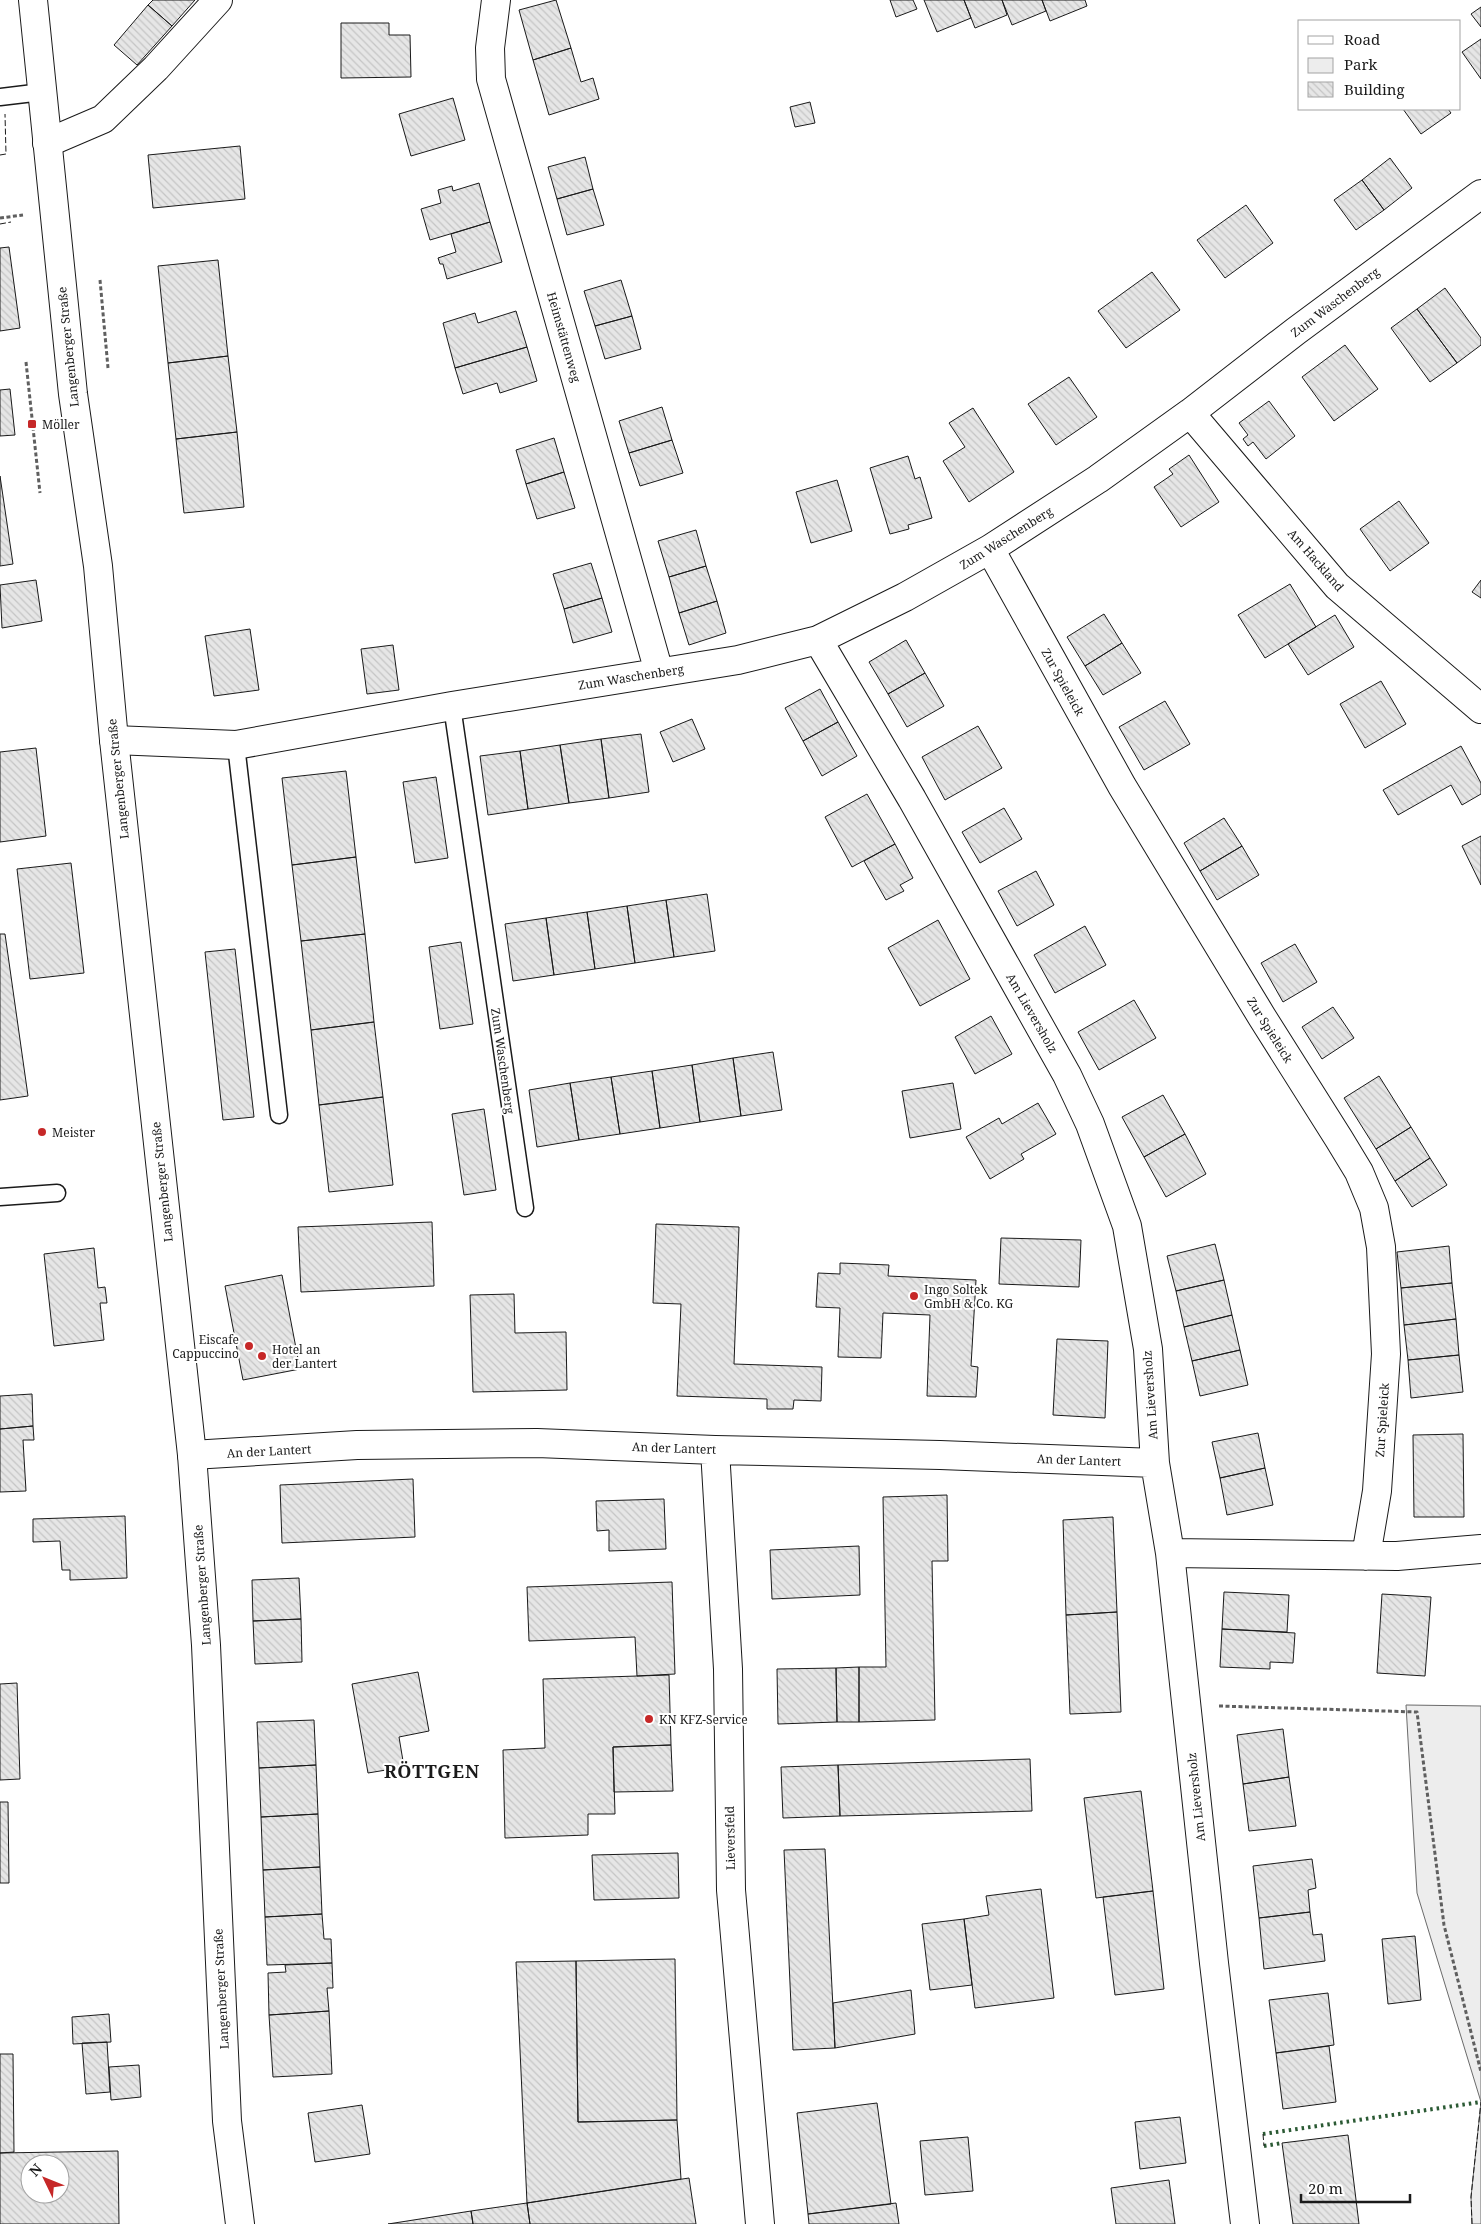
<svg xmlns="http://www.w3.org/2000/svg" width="1481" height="2224" font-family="'Noto Serif',serif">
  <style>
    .green { fill: #ededed; stroke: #6a6a6a }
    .building { fill: url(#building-back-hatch); stroke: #1a1a1a; fill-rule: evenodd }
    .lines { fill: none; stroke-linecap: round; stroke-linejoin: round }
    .service-casing { stroke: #1a1a1a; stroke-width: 19 }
    .minor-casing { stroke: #1a1a1a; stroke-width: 30 }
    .secondary-casing { stroke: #1a1a1a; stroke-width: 30 }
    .path { stroke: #5f5f5f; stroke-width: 3; stroke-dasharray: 4 2.5; stroke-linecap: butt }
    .service { stroke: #fff; stroke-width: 16 }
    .minor { stroke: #fff; stroke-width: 28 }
    .secondary { stroke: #fff; stroke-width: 28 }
    .hedge { stroke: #2b5a34; stroke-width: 4; stroke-dasharray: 2.5 4; stroke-linecap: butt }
    .fence { stroke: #1a1a1a; stroke-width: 1; stroke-dasharray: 6 2.5; stroke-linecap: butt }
    .poi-dot { fill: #c62828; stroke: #fff; stroke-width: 2 }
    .labels { text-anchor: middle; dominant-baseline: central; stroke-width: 4; stroke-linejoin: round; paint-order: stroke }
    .street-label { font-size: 12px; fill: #1a1a1a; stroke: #fff }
    .poi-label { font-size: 12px; fill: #1a1a1a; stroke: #fff; text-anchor: start }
    .district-label { font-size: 18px; font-weight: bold; letter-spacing: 1px; fill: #1a1a1a; stroke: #fff }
  </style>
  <defs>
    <pattern id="building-back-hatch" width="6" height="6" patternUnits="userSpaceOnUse" patternTransform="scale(1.25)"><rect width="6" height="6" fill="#e6e6e6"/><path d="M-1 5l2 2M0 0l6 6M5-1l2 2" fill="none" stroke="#c5c5c5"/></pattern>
  </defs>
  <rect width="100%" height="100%" fill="#fff"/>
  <path class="green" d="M1406 1705 1481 1706V2224H1472L1471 2197 1481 2102 1417 1893Z"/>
  <path class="building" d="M153 0H195L172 26 148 5Z
    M556 0 571 48 533 60 519 10Z
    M890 0H913L917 9 896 17Z
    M924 0H964L971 18 937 32Z
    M964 0H1002L1007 15 975 28Z
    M1002 0H1042L1046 11 1012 25Z
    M1042 0H1085L1087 6 1050 21Z
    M148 5 172 26 137 65 114 45Z
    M1481 7V27L1471 14Z
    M341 23H389V35H410L411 77 341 78Z
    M1481 39V79L1462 52Z
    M571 48 581 82 593 78 599 99 549 115 533 60Z
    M453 98 465 140 411 156 399 114Z
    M810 102 815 123 795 127 790 107Z
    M1403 109H1448L1451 113 1421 134Z
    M240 146 245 199 153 208 148 155Z
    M585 157 593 189 557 199 548 167Z
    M1390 158 1412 188 1384 210 1362 180Z
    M1362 180 1384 210 1356 230 1334 200Z
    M479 183 490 222 430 240 421 209 441 203 438 190 452 186 453 191Z
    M593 189 604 225 567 235 557 199Z
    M1246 205 1273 243 1225 278 1197 240Z
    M490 222 502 262 447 279 443 264H440L438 258 456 252 451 234Z
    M9 247 20 328 0 331V248Z
    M218 260 228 356 168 363 158 266Z
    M1152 272 1180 310 1126 348 1098 311Z
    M621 280 632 316 595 326 584 291Z
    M1445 288 1481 338V345L1457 363 1417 309Z
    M1417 309 1457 363 1430 382 1391 328Z
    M516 311 527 347 455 368 443 323 475 313 478 323Z
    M632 316 641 349 605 359 595 326Z
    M1345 345 1378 389 1334 421 1302 377Z
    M527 347 537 381 500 393 497 383 463 394 455 368Z
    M228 356 237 432 176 439 168 363Z
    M1069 377 1097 417 1056 445 1028 404Z
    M10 389 15 435 0 436V390Z
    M1269 401 1295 436 1266 459 1253 442 1248 446 1243 439 1248 435 1239 423Z
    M662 407 672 440 629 453 619 421Z
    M973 408 1014 472 969 502 943 461 965 447 949 423Z
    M237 432 244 507 184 513 176 439Z
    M554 438 564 472 526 484 516 450Z
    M672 440 683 473 640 486 629 453Z
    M1189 455 1219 502 1181 527 1154 487 1173 474 1169 469Z
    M908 456 915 479 920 477 932 518 908 525 909 529 890 534 870 468Z
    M564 472 575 508 537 519 526 484Z
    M0 476 13 564 0 566Z
    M837 480 852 531 811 543 796 492Z
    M1399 501 1429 543 1390 571 1360 529Z
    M696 530 706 566 669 577 658 541Z
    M591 563 602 598 564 609 553 574Z
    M706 566 717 601 679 613 669 577Z
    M36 580 42 621 2 628 0 585Z
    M1481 580V598L1472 592Z
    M1290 584 1316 627 1265 658 1238 615Z
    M602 598 612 632 573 643 564 609Z
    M717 601 726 633 689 645 679 613Z
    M1104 614 1122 643 1085 666 1067 637Z
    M1335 615 1354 647 1308 675 1288 644Z
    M250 629 259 690 214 696 205 636Z
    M906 640 925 673 888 694 869 662Z
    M1122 643 1141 673 1103 695 1085 666Z
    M393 645 399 690 367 694 361 649Z
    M925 673 944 706 907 727 888 694Z
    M1381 681 1406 724 1365 748 1340 704Z
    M820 689 838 722 803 741 785 708Z
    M1165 701 1190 744 1144 770 1119 727Z
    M692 719 705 749 673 762 660 732Z
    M838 722 857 756 822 776 803 741Z
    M978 726 1002 768 945 800 922 757Z
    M641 734 649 792 609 798 601 739Z
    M601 739 609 798 569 803 560 745Z
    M560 745 569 803 528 809 520 751Z
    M1461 746 1481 783V794L1462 805 1451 785 1398 815 1383 790Z
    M36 748 46 836 0 842V752Z
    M520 751 528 809 488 815 480 756Z
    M346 771 356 857 292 865 282 778Z
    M436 777 448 858 415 863 403 782Z
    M867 794 895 844 852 867 825 817Z
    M1004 808 1022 839 980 863 962 832Z
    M1224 818 1242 846 1200 871 1184 843Z
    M1481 836V885L1462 846Z
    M895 844 913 878 900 885 904 891 886 900 864 861Z
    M1242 846 1259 875 1217 900 1200 871Z
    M356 857 365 934 301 941 292 865Z
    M71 863 84 973 30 979 17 869Z
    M1036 871 1054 905 1017 926 998 891Z
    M707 894 715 951 674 957 666 900Z
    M666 900 674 957 635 963 627 906Z
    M627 906 635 963 595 969 587 912Z
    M587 912 595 969 554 975 546 918Z
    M546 918 554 975 513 981 505 924Z
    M938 920 970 979 920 1006 888 948Z
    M1085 926 1106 965 1055 993 1034 955Z
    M0 934H5L28 1096 0 1100Z
    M365 934 374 1022 311 1030 301 941Z
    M461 942 473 1024 440 1029 429 947Z
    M1295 944 1317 982 1283 1002 1261 963Z
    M235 949 254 1117 223 1120 205 952Z
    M1134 1000 1156 1038 1099 1070 1078 1032Z
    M1333 1007 1354 1038 1322 1059 1302 1027Z
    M991 1016 1012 1054 975 1074 955 1037Z
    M374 1022 383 1097 319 1105 311 1030Z
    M773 1052 782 1110 741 1116 733 1058Z
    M733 1058 741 1116 700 1122 692 1065Z
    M692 1065 700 1122 660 1128 652 1071Z
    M652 1071 660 1128 620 1134 611 1077Z
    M1379 1076 1411 1127 1376 1149 1344 1098Z
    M611 1077 620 1134 579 1140 570 1083Z
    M570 1083 579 1140 537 1147 529 1090Z
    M953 1083 961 1129 910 1138 902 1091Z
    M1163 1095 1185 1134 1144 1157 1122 1117Z
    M383 1097 393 1185 329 1192 319 1105Z
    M1038 1103 1056 1134 1021 1154 1024 1159 990 1179 966 1137 999 1118 1002 1124Z
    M484 1109 496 1190 464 1195 452 1114Z
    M1411 1127 1430 1158 1395 1181 1376 1149Z
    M1185 1134 1206 1174 1166 1197 1144 1157Z
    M1430 1158 1447 1185 1412 1207 1395 1181Z
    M432 1222 434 1286 301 1292 298 1227Z
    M656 1224 739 1227 734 1364 822 1367 821 1401 794 1400 793 1409H767V1399L677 1396 681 1304 653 1303Z
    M1001 1238 1081 1240 1079 1287 999 1284Z
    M1215 1244 1224 1280 1176 1291 1167 1256Z
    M1449 1246 1452 1283 1401 1288 1397 1252Z
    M94 1248 98 1288 105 1287 107 1303H100L104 1340 54 1346 44 1254Z
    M840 1263 889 1265 888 1276 976 1280 971 1366 978 1367 976 1397 927 1396 930 1315 883 1313 881 1358 838 1357 840 1308 816 1307 818 1273 840 1274Z
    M282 1275 300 1369 243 1380 225 1286Z
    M1224 1280 1232 1315 1184 1327 1176 1291Z
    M1452 1283 1456 1319 1404 1325 1401 1288Z
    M514 1294 515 1333 566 1332 567 1390 473 1392 470 1295Z
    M1232 1315 1240 1350 1192 1361 1184 1327Z
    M1456 1319 1459 1355 1408 1360 1404 1325Z
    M1057 1339 1108 1341 1105 1418 1053 1415Z
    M1240 1350 1248 1385 1200 1396 1192 1361Z
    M1459 1355 1463 1392 1411 1398 1408 1360Z
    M32 1394 33 1426 0 1429V1396Z
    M33 1426 34 1440H23L26 1491 0 1492V1429Z
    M1258 1433 1265 1468 1220 1478 1212 1442Z
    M1463 1434 1464 1517H1414L1413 1435Z
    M1265 1468 1273 1505 1227 1515 1220 1478Z
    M413 1479 415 1537 282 1543 280 1485Z
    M947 1495 948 1561H932L935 1720 859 1722V1667H886L883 1497Z
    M664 1499 666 1549 609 1551V1530L597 1531 596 1501Z
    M125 1516 127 1578 70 1580V1570H62L60 1541 33 1542V1519Z
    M1113 1517 1117 1612 1066 1615 1063 1520Z
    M859 1546 860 1595 772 1599 770 1550Z
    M299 1578 301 1619 253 1621 252 1580Z
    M672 1582 675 1674 637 1676 635 1637 529 1641 527 1587Z
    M1224 1592 1289 1595 1287 1632 1222 1629Z
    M1382 1594 1431 1597 1425 1676 1377 1673Z
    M1117 1612 1121 1712 1070 1714 1066 1615Z
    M301 1619 302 1662 255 1664 253 1621Z
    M1222 1629 1295 1633 1293 1663 1270 1662V1669L1220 1667Z
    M859 1667V1722H837L836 1668Z
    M836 1668 837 1722 778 1724 777 1669Z
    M418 1672 429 1731 399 1737 404 1767 368 1773 352 1684Z
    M669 1675 671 1745 613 1747 615 1814H588V1835L505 1838 503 1750 545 1748 543 1679Z
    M17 1683 20 1779 0 1780V1684Z
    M314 1720 316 1765 259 1768 257 1722Z
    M1283 1729 1289 1777 1243 1784 1237 1735Z
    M671 1745 673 1791 614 1792 613 1747Z
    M1030 1759 1032 1811 840 1816 838 1765Z
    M316 1765 318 1814 261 1817 259 1768Z
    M838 1765 840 1816 783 1818 781 1767Z
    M1289 1777 1296 1826 1249 1831 1243 1784Z
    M1141 1791 1153 1891 1096 1898 1084 1798Z
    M0 1802H8L9 1883H0Z
    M318 1814 320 1867 263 1870 261 1817Z
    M825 1849 835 2048 793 2050 784 1850Z
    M678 1853 679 1898 594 1900 592 1855Z
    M1312 1859 1316 1888 1308 1890 1310 1912 1259 1918 1253 1866Z
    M320 1867 322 1914 265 1917 263 1870Z
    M1041 1889 1054 1998 975 2008 964 1919 989 1915 986 1896Z
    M1153 1891 1164 1989 1115 1995 1103 1897Z
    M1310 1912 1313 1935 1322 1934 1325 1961 1264 1969 1259 1918Z
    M322 1914 324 1939H331L332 1963 267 1965 265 1917Z
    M964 1919 972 1985 930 1990 922 1924Z
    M1415 1936 1421 2000 1388 2004 1382 1939Z
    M675 1959 677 2120 578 2122 576 1961Z
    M576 1961 578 2122 677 2120 681 2179 527 2203 516 1962Z
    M332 1963 333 1988H327L329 2011 269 2015 268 1973 286 1972 285 1965Z
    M911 1990 915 2034 835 2048 833 2003Z
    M1328 1993 1334 2045 1276 2053 1269 2000Z
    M329 2011 332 2074 273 2077 269 2015Z
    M109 2014 111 2042 73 2044 72 2017Z
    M107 2042 110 2092 86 2094 82 2043Z
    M1329 2046 1336 2102 1283 2109 1276 2053Z
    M0 2054H13L14 2152 0 2153Z
    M139 2065 141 2097 111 2100 109 2067Z
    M877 2103 891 2204 808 2214 797 2113Z
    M362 2105 370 2154 315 2162 308 2113Z
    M1180 2117 1186 2163 1140 2169 1135 2122Z
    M1348 2135 1359 2224H1293L1282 2143Z
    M968 2137 973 2191 925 2195 920 2141Z
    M118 2151 119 2224H0V2153ZM30 2164H60V2194H30Z
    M689 2178 696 2224H530L527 2203Z
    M1169 2180 1175 2224H1116L1111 2188Z
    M527 2203 530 2224H473L471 2211Z
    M896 2203 899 2224H809L808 2214Z
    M471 2211 473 2224H388Z"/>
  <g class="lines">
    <g class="service-casing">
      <path id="service" d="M0 97 42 92
        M452 706 525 1208
        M236 745 279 1115
        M0 1197 57 1193"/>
    </g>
    <g class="minor-casing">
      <path id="minor" d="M496 0 490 48 491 79 659 672
        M47 143 103 119 156 68 218 0
        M1190 413 1337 586 1481 709
        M990 549 1122 786 1262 1017 1339 1139 1359 1172 1374 1208 1381 1247 1386 1354 1377 1491 1366 1556
        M818 640 912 799 1067 1075 1090 1124 1127 1226 1148 1349 1155 1463 1170 1553 1214 1963 1245 2224
        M114 740 236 745 452 706 738 660 818 640 905 597 990 549 1098 479 1190 413 1296 331 1481 194
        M715 1450 728 1669 731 1890 760 2224
        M192 1455 357 1445 537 1443 715 1450 940 1455 1155 1463
        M1170 1553 1397 1556 1481 1549"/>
    </g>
    <g class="secondary-casing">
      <path id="secondary" d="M33 0 73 394 98 566 114 740 192 1455 206 1645 227 2121 240 2224"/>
    </g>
    <path class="path" d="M0 218 23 215
      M100 280 108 368
      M26 362 40 493
      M1219 1706 1417 1712 1444 1925 1481 2072"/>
    <use href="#service" class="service"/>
    <use href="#minor" class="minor"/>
    <use href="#secondary" class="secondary"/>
    <path class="hedge" d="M1263 2134 1481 2102
      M1264 2146 1282 2143"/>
    <path class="fence" d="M0 155 6 154 5 114
      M0 224 11 222
      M1263 2134 1264 2146
      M1472 2224 1471 2197 1481 2102"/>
  </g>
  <g class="poi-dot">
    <rect x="27" y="419" width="10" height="10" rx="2.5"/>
    <circle cx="42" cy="1132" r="5"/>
    <circle cx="914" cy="1296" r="5"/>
    <circle cx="249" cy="1346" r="5"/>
    <circle cx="262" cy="1356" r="5"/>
    <circle cx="649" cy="1719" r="5"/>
  </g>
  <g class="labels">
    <g class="street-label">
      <text transform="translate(1335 302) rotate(-37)">Zum Waschenberg</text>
      <text transform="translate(564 337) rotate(74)">Heimstättenweg</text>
      <text transform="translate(68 347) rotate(-96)">Langenberger Straße</text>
      <text transform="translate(1006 538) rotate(-32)">Zum Waschenberg</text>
      <text transform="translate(1316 560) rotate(49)">Am Hackland</text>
      <text transform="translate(631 677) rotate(-9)">Zum Waschenberg</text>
      <text transform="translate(1063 682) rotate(61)">Zur Spieleick</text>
      <text transform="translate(118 779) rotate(-96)">Langenberger Straße</text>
      <text transform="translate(1032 1013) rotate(60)">Am Lieversholz</text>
      <text transform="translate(1270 1030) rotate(58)">Zur Spieleick</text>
      <text transform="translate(503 1061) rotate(82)">Zum Waschenberg</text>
      <text transform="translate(162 1182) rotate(-96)">Langenberger Straße</text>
      <text transform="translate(1150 1395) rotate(-94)">Am Lieversholz</text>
      <text transform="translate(1382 1420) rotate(-86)">Zur Spieleick</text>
      <text transform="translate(674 1448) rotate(2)">An der Lantert</text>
      <text transform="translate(269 1451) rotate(-3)">An der Lantert</text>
      <text transform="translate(1079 1460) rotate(2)">An der Lantert</text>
      <text transform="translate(202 1585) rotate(-94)">Langenberger Straße</text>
      <text transform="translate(1196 1797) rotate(-96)">Am Lieversholz</text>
      <text transform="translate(730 1838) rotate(-91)">Lieversfeld</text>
      <text transform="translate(221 1989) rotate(-93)">Langenberger Straße</text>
    </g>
    <g class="poi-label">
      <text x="42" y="424">Möller</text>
      <text x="52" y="1132">Meister</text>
      <text x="924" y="1289">Ingo Soltek<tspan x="924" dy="14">GmbH &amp; Co. KG</tspan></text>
      <text x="239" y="1339" text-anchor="end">Eiscafe<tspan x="239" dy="14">Cappuccino</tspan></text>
      <text x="272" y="1349">Hotel an<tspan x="272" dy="14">der Lantert</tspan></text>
      <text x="659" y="1719">KN KFZ-Service</text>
    </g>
    <g class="district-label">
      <text x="432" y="1771">RÖTTGEN</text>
    </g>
  </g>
  <rect x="1298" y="20" width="162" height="90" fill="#ffffff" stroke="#a3a3a3"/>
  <rect x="1308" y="36" width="25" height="8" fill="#ffffff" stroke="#a3a3a3"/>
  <text x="1344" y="45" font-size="15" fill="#1a1a1a">Road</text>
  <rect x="1308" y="58" width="25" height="15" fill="#ededed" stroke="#a3a3a3"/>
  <text x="1344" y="70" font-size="15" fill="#1a1a1a">Park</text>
  <rect x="1308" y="82" width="25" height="15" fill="url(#building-back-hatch)" stroke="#a3a3a3"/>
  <text x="1344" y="95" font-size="15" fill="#1a1a1a">Building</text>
  <g transform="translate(45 2179) rotate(313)"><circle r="24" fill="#ffffff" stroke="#a3a3a3"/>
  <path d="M0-4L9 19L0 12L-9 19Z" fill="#c62828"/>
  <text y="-8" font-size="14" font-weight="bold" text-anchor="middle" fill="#1a1a1a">N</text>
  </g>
  <path d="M1301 2194v8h109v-8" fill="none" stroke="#1a1a1a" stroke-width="2.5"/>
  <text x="1308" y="2194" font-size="15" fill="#1a1a1a" stroke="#ffffff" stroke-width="4" paint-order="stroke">20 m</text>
</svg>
